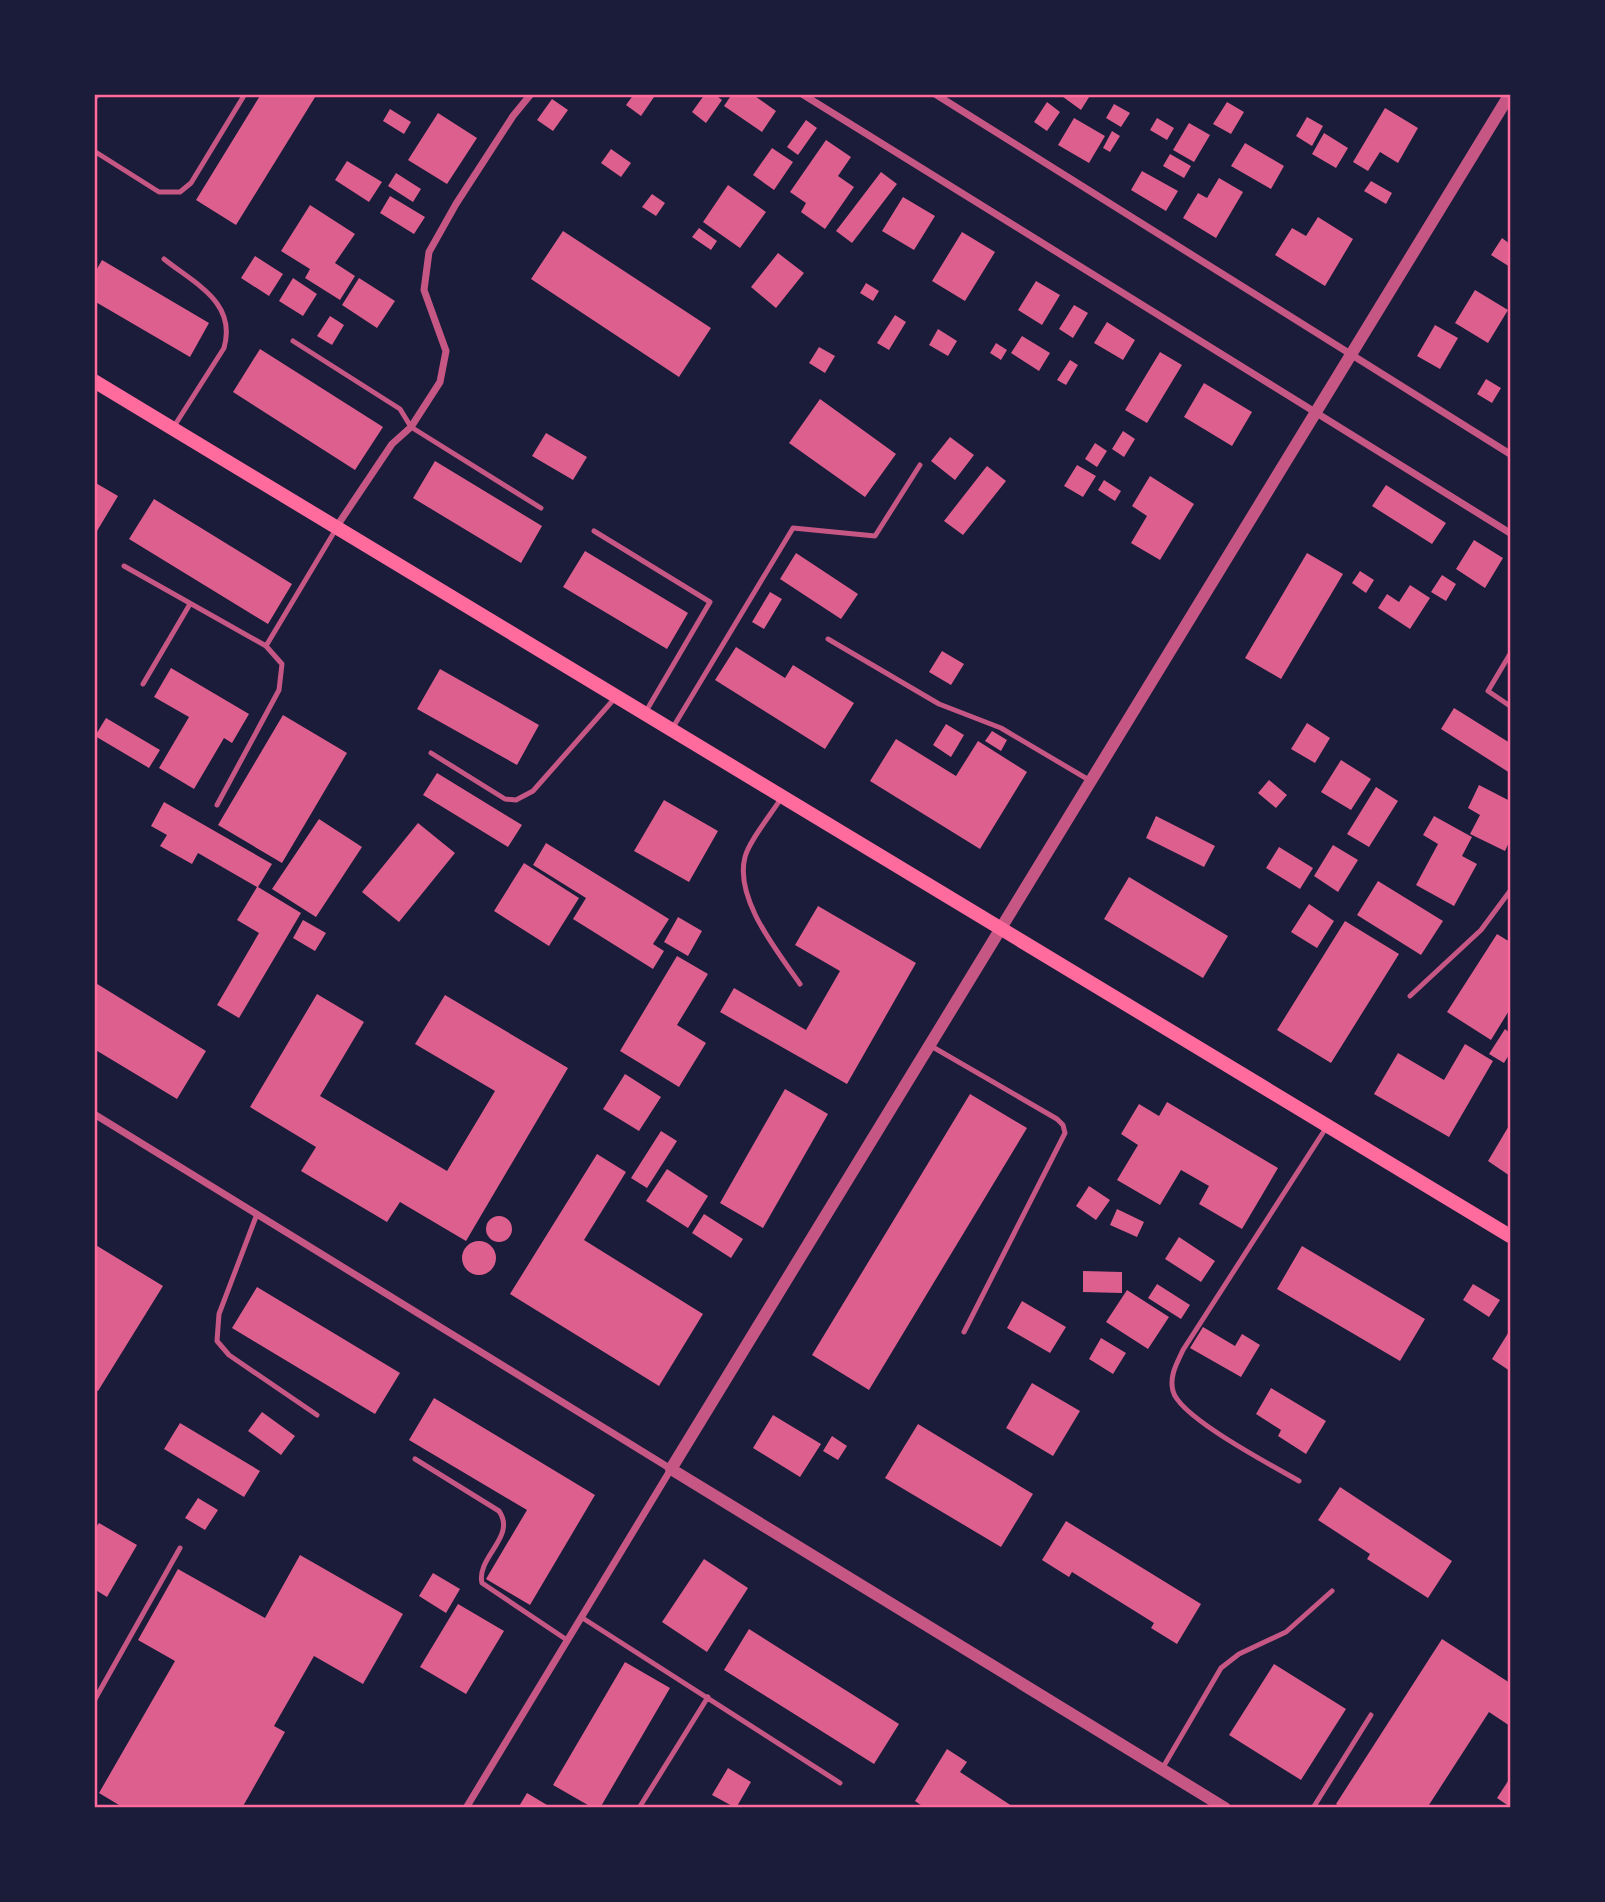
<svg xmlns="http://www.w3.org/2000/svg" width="1605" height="1902" font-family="'Alegreya Sans',sans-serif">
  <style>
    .building { fill: #dd5f8e }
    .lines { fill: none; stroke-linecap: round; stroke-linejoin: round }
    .service { stroke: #c65784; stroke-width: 5 }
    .minor { stroke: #c65784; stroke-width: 7 }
    .tertiary { stroke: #c65784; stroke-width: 12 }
    .secondary { stroke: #ff6b9d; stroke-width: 14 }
    .neatline { fill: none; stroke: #ff6b9d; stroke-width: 2.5 }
  </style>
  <rect width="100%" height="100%" fill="#1b1b3a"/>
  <path class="building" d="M261 94H317L236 225 196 200Z
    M634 94 654 97 641 116 626 105Z
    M705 94H714L722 100 706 123 692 112Z
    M732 94H752L776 111 762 132 724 106Z
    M1059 94H1091L1081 110Z
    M552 99 568 110 553 131 537 120Z
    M1047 102 1060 112 1047 131 1034 122Z
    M1227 102 1244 112 1231 134 1213 124Z
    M1114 104 1130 113 1121 127 1106 118Z
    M1385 108 1418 128 1398 163 1380 152 1368 171 1353 162Z
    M390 109 411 122 404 134 383 121Z
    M438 113 477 138 447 184 408 160Z
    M1307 117 1323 126 1312 146 1296 136Z
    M1074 118 1105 136 1089 163 1058 145Z
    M1157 118 1174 128 1167 140 1150 130Z
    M806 120 817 128 798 155 787 147Z
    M1189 123 1210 135 1194 162 1173 150Z
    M1112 131 1120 136 1110 152 1103 148Z
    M1324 133 1348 148 1336 168 1312 154Z
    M826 140 851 157 838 176 854 187 825 229 801 212 806 203 790 192Z
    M1245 143 1284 166 1271 189 1231 166Z
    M772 148 793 162 774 190 753 175Z
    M611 149 631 163 621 177 601 163Z
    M1170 154 1191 166 1184 178 1163 166Z
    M347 161 382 182 369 202 335 180Z
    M1142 171 1178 191 1166 211 1131 190Z
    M881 172 897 184 852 243 836 231Z
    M396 173 421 189 413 202 388 186Z
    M1219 178 1243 192 1216 238 1183 218 1198 193 1207 198Z
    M1371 181 1392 193 1386 204 1364 191Z
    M728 185 766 212 740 248 703 222Z
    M652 194 665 203 656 216 642 207Z
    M390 196 425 217 414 234 380 213Z
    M903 197 935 216 914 250 882 231Z
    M310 205 355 234 335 263 355 276 340 300 305 278 310 269 281 251Z
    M1318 217 1353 239 1325 286 1275 255 1292 228 1306 236Z
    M699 228 717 241 711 250 692 237Z
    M563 231 711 328 679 377 531 279Z
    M962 232 995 252 965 301 932 281Z
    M1502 238 1510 244V267L1491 255Z
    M778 253 804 273 776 308 751 287Z
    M255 256 283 274 269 296 241 278Z
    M102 260 209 323 190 357 94 301V274Z
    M293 278 317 294 303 316 279 301Z
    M359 278 395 301 377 328 342 305Z
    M1036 281 1060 295 1042 325 1018 310Z
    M866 283 879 291 873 301 860 293Z
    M1475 290 1508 310 1488 343 1455 323Z
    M1074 305 1088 313 1073 338 1059 329Z
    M895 315 906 322 889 350 877 343Z
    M330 316 344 325 332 345 317 336Z
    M1107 322 1135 340 1123 360 1094 343Z
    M1435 325 1458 338 1440 369 1417 356Z
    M938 329 957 341 948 356 929 345Z
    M1022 336 1050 353 1039 371 1011 353Z
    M996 343 1007 350 1001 360 990 353Z
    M819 347 835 356 825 373 809 363Z
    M260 349 383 427 355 470 233 392Z
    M1160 352 1182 365 1147 423 1125 410Z
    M1070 360 1078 365 1066 385 1057 380Z
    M1486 379 1501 388 1492 403 1477 394Z
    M1204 383 1252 412 1232 446 1184 417Z
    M820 399 896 454 865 497 789 443Z
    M1123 431 1135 439 1124 457 1112 449Z
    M546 433 587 457 573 480 532 456Z
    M950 437 974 455 955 480 931 461Z
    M1095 443 1107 451 1097 467 1085 459Z
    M435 461 542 526 521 563 413 498Z
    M1077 465 1096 476 1083 497 1064 486Z
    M987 466 1006 481 963 535 944 521Z
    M1150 476 1194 504 1160 560 1131 543 1147 516 1132 506Z
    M1104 480 1121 491 1115 501 1098 490Z
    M94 482 118 496 94 536Z
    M1386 485 1446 523 1432 544 1372 506Z
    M154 499 292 584 268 624 129 539Z
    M1474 540 1503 558 1485 588 1456 569Z
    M585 551 688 613 667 649 563 587Z
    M796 553 858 594 841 619 780 579Z
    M1307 553 1343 574 1281 679 1245 658Z
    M1360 571 1374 580 1366 593 1352 583Z
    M1442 575 1456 584 1446 601 1431 592Z
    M1410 585 1430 598 1410 629 1378 608 1387 594 1399 602Z
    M770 592 782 599 764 629 752 622Z
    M736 647 785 678 793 665 854 703 825 749 715 680Z
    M942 651 964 664 951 685 929 672Z
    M171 668 249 714 232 743 224 738 194 789 159 768 189 717 154 697Z
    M440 669 539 725 517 765 417 709Z
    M1454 708 1510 743V773L1441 729Z
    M283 715 347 753 282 863 218 825Z
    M106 718 160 750 149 768 95 736Z
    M1307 723 1330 738 1315 763 1291 749Z
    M946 724 964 735 951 757 933 745Z
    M992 731 1007 740 1001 751 985 741Z
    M896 739 956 776 978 741 1027 772 980 849 870 781Z
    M1341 760 1371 779 1351 810 1321 792Z
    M437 773 522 825 508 847 423 795Z
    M1269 780 1287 795 1276 808 1258 793Z
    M1479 785 1510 801V840L1505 851 1470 834 1480 815 1468 808Z
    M1376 787 1398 801 1369 847 1347 834Z
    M664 800 718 831 689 882 634 851Z
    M164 802 272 864 258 887 301 913 239 1018 217 1005 259 933 237 920 257 887 198 853 192 864 160 846 167 835 151 826Z
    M1156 816 1215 846 1204 867 1146 838Z
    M1434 816 1472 837 1462 856 1477 864 1454 906 1416 885 1438 844 1423 835Z
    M319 819 362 847 316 917 272 889Z
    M418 823 455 853 399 922 362 892Z
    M546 843 669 919 653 944 664 951 653 969 573 919 586 898 533 865Z
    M1333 845 1358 860 1338 892 1314 876Z
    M1279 847 1313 868 1300 889 1266 868Z
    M524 863 579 898 549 946 494 911Z
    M1129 877 1228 936 1203 978 1104 919Z
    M1378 881 1443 921 1421 955 1357 915Z
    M1309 904 1334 921 1317 948 1291 932Z
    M818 906 916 963 847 1084 720 1012 734 988 806 1030 840 971 795 945Z
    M678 917 702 931 688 956 664 942Z
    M303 920 326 933 315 951 293 938Z
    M1345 921 1399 954 1331 1063 1277 1030Z
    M1497 934 1510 942V1009L1491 1040 1447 1012Z
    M677 956 708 974 677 1025 706 1043 679 1087 620 1051Z
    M94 982 206 1051 177 1099 94 1049Z
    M317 994 364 1022 320 1096 447 1171 495 1091 415 1044 445 995 568 1068 466 1241 400 1202 387 1222 301 1171 316 1147 250 1107Z
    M1505 1029 1510 1033V1053L1504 1063 1489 1054Z
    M1465 1044 1493 1061 1449 1137 1374 1094 1398 1053 1444 1080Z
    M625 1074 661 1097 639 1131 603 1109Z
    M785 1089 828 1114 763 1228 720 1203Z
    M970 1094 1027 1128 869 1390 812 1355Z
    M1167 1102 1278 1168 1242 1229 1199 1204 1209 1186 1181 1170 1160 1205 1117 1180 1138 1145 1121 1134 1139 1104 1159 1116Z
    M1510 1124V1176L1488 1161Z
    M661 1131 677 1141 647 1188 631 1178Z
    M597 1154 626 1172 584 1240 703 1314 659 1386 510 1294Z
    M667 1169 708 1196 688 1228 646 1201Z
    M1089 1186 1110 1200 1096 1220 1076 1206Z
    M1117 1209 1144 1222 1137 1237 1110 1225Z
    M704 1214 743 1239 731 1258 692 1233Z
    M486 1229a13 13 0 1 1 26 0a13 13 0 1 1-26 0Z
    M1179 1237 1215 1261 1201 1282 1165 1259Z
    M462 1258a17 17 0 1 1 34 0a17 17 0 1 1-34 0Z
    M94 1244 163 1286 98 1391 94 1389Z
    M1302 1246 1425 1319 1400 1361 1277 1289Z
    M1083 1271 1122 1272V1293L1083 1292Z
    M1157 1284 1190 1305 1181 1319 1148 1298Z
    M1473 1284 1500 1300 1489 1317 1463 1300Z
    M257 1287 400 1373 375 1414 232 1328Z
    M1127 1290 1169 1317 1148 1349 1106 1322Z
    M1022 1301 1066 1327 1050 1353 1007 1328Z
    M1203 1327 1235 1346 1242 1334 1260 1345 1241 1377 1190 1348Z
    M1510 1330V1371L1492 1359Z
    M1101 1338 1126 1353 1113 1374 1089 1359Z
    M1032 1383 1080 1411 1053 1456 1006 1428Z
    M1271 1388 1326 1421 1306 1454 1278 1436 1281 1430 1256 1414Z
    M434 1398 595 1495 530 1605 486 1579 527 1510 409 1440Z
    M262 1412 295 1436 281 1455 248 1431Z
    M773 1415 821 1444 800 1477 753 1448Z
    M180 1423 260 1471 244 1497 164 1449Z
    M918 1424 1033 1494 1001 1547 885 1478Z
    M832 1436 847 1446 838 1460 823 1451Z
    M1340 1487 1452 1561 1428 1598 1367 1559 1370 1554 1318 1520Z
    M198 1498 218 1510 205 1530 185 1518Z
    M1066 1521 1201 1604 1177 1644 1151 1628 1154 1623 1072 1572 1069 1577 1042 1560Z
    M99 1523 137 1545 107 1597 94 1589V1530Z
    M300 1555 403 1614 363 1684 314 1656 274 1726 285 1732 242 1808H124L99 1793 175 1661 138 1640 178 1569 265 1618Z
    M704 1559 748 1588 707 1652 662 1622Z
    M433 1573 460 1589 446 1613 419 1596Z
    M458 1604 504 1631 466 1694 420 1667Z
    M749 1629 899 1724 874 1764 724 1670Z
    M1442 1639 1510 1683V1726L1489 1712 1427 1808H1341L1336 1804Z
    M625 1662 670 1688 600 1808H593L553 1785Z
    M1274 1664 1346 1709 1301 1780 1229 1735Z
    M947 1749 967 1762 960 1772 1015 1808H925L915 1801Z
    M728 1768 751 1782 736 1808 712 1795Z
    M1510 1778V1807L1497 1798Z
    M527 1793 552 1808H518Z"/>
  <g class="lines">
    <path class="service" d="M94 99 98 94
      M94 151 159 192H180L191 183 245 94
      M164 259C195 284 237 302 224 348L173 428
      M293 341 400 409 411 427 541 508
      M594 531 710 602 645 713
      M124 566 266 646 282 664 279 690 217 805
      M828 639 939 704 1001 728 1089 780
      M266 646 336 529
      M1510 654 1488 691 1510 706
      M143 684 190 604
      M672 729 793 528 875 536 920 465
      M431 753 505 799 516 800 533 791 615 698
      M782 797C772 813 749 841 745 857 734 899 778 952 800 984
      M1410 996 1481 930 1510 891
      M931 1046 1057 1119 1063 1125 1065 1133 964 1332
      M257 1214 219 1314 217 1341 229 1355 317 1415
      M415 1459 499 1511C517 1537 476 1557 482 1583L567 1640
      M1299 1481C1273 1466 1179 1417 1173 1391 1169 1376 1177 1363 1183 1350L1326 1128
      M581 1617 840 1783
      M94 1701 180 1548
      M1162 1769 1221 1668 1239 1654 1286 1632 1332 1591
      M639 1808 708 1697
      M1313 1808 1371 1715"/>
    <path class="minor" d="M802 94 1510 533
      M935 94 1510 454
      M337 526 392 444 411 427 440 382 446 351 424 290 429 252 456 204 513 116 531 94
      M94 1114 671 1469 466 1808"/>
    <path class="tertiary" d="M1225 1808 671 1469 1510 94"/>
    <path class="secondary" d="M94 381 1510 1236"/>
  </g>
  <rect width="1605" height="1902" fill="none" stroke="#1b1b3a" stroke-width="192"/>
  <rect x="96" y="96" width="1413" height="1710" class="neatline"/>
</svg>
